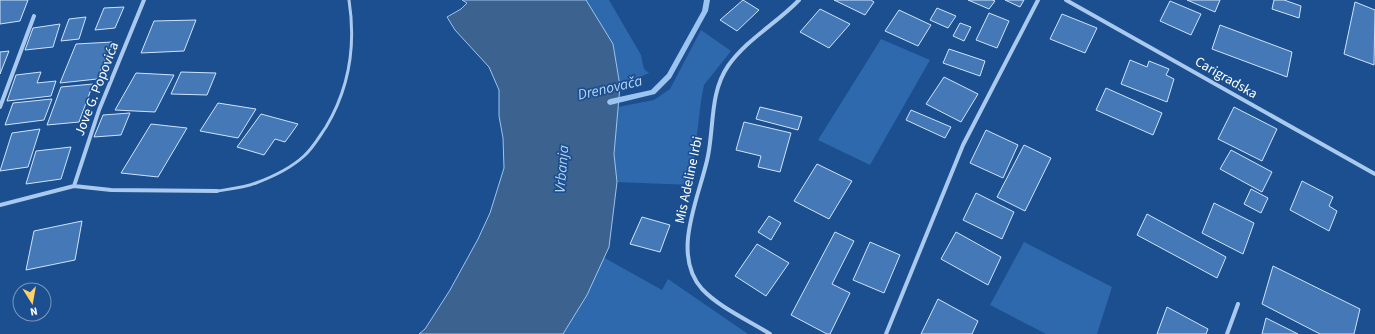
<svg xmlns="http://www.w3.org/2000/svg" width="1375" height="334" font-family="'Source Sans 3',sans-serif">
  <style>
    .green { fill: #2e69ad }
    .water { fill: #3c6290; stroke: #9cc4f0 }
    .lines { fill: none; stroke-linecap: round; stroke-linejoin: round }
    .stream { fill: #9cc4f0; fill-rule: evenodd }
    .building { fill: #4478b7; stroke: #cfe3fa }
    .service { stroke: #a9c9ee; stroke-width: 3 }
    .minor { stroke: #a9c9ee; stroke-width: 4 }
    .labels { text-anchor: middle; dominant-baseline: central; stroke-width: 3.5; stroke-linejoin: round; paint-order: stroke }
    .street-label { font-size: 14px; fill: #fff; stroke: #1b4f8f }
    .water-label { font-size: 15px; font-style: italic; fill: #b5d3f5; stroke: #1b4f8f }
  </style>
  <rect width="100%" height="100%" fill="#1b4f8f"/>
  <path class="green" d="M586 0H609L641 55 644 69 649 73 620 86 613 44Z
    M701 30 731 51 704 85 701 101 691 185 617 182 614 154 618 107 654 100 670 89Z
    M881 39 930 60 870 165 818 140Z
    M1024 242 1112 287 1097 334H1046L990 305Z
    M603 257 662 290 668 279 748 334H563L587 295Z"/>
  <path class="water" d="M462 0H586L613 44 620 86 614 154 617 182 609 247 587 295 563 334H419L425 329 450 290 478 239 490 213 504 168 503 138 499 116V90L489 67 455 30 447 17 461 9 467 3Z"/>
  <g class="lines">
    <path class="stream" d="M704 0H710L708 11 671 78 655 94 610 105 608 104 607 102 608 100 610 99 651 90 667 74 702 11Z"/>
  </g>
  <path class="building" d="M0 0H28L20 21 0 24Z
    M743 0 759 10 737 31 720 20Z
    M834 0H871L874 2 865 15Z
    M968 0H992L995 1 989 9Z
    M1005 0H1024L1020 7Z
    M1187 0H1220L1215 12Z
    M1274 0H1284L1301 6 1299 18 1272 9Z
    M1170 1 1201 14 1191 35 1160 21Z
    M1355 2 1375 10 1374 65 1344 54Z
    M124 7 115 28 95 30 104 8Z
    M937 8 956 16 948 28 930 20Z
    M820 9 850 24 829 48 800 32Z
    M899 10 931 25 918 46 885 31Z
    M989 13 1009 21 997 48 976 40Z
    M1062 14 1097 28 1085 53 1050 39Z
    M86 17 79 39 61 41 69 19Z
    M196 20 184 51 141 53 154 21Z
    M960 23 971 27 964 41 953 36Z
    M60 24 53 47 25 50 33 28Z
    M1220 25 1292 52 1287 77 1212 49Z
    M112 42 97 79 60 83 76 44Z
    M949 49 985 61 980 76 943 63Z
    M9 51 0 74V52Z
    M1130 60 1147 67 1149 61 1169 69 1166 75 1174 79 1167 102 1121 84Z
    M41 72 37 83 56 81 51 96 7 101 16 75Z
    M181 72 216 73 207 95 171 94Z
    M136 73 174 75 155 112 115 110Z
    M944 77 978 94 961 122 926 104Z
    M93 84 79 122 47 125 61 87Z
    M1106 88 1162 113 1153 135 1096 110Z
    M52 99 44 120 5 125 13 103Z
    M218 103 256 109 238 138 200 131Z
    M760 107 802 117 798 130 756 119Z
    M1234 107 1277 129 1262 161 1218 139Z
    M911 110 951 127 945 138 906 120Z
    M130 113 121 135 94 137 103 115Z
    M261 114 298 124 285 142 275 139 264 155 237 147Z
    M744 122 791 133 780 172 758 167 761 156 736 150Z
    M151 124 187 128 158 177 121 173Z
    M40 129 28 167 0 171 12 133Z
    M986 130 1018 145 1003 178 970 163Z
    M1024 145 1051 158 1025 211 997 197Z
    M71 147 61 179 26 184 36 151Z
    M1231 150 1272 172 1262 192 1220 169Z
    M817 164 852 181 829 219 794 201Z
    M1302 181 1333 197 1329 206 1337 211 1329 231 1290 210Z
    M1251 189 1268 198 1261 213 1244 204Z
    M976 193 1014 212 1002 239 963 220Z
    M1214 203 1254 223 1243 254 1202 233Z
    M1147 214 1226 257 1217 278 1137 235Z
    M769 216 781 223 771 240 758 232Z
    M642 217 670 225 660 252 630 244Z
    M82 221 75 260 26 270 34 231Z
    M835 232 854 241 832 284 850 293 830 334H827L791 315Z
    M956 232 1001 257 988 285 941 259Z
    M870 242 900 255 884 293 853 280Z
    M757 244 789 263 766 296 735 276Z
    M1273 266 1360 309 1354 334H1320L1262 304Z
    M938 299 978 321 972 334H921Z
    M1167 307 1208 329 1206 334H1157Z
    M1266 318 1298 334H1262Z"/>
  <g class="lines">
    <path class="service" d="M217 191C230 189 243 188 256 183 272 177 291 168 304 156 313 148 319 137 326 127 350 87 356 45 349 0"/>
    <path class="minor" d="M1066 0 1375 174
      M0 107 34 16
      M74 186 99 110 144 0
      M0 205 74 186 111 190 217 191
      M770 334C748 320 720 308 702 289 670 253 700 196 708 156 714 126 710 92 728 66 747 39 777 23 799 0
      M886 334 963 145 1038 0
      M1227 334 1238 304"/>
  </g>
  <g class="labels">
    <g class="street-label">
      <text transform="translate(1226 78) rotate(30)">Carigradska</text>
      <text transform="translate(97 89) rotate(-69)">Jove G. Popovića</text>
      <text transform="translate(689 180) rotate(-78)">Mis Adeline Irbi</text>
    </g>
    <g class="water-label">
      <text transform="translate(610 88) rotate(-13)">Drenovača</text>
      <text transform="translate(562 169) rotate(-85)">Vrbanja</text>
    </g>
  </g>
  <g transform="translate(32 302) rotate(169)"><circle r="19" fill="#1b4f8f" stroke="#7695bc"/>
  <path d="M0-3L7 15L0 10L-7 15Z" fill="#ffd166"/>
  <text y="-6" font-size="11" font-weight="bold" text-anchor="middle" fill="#ffffff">N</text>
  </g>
</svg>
